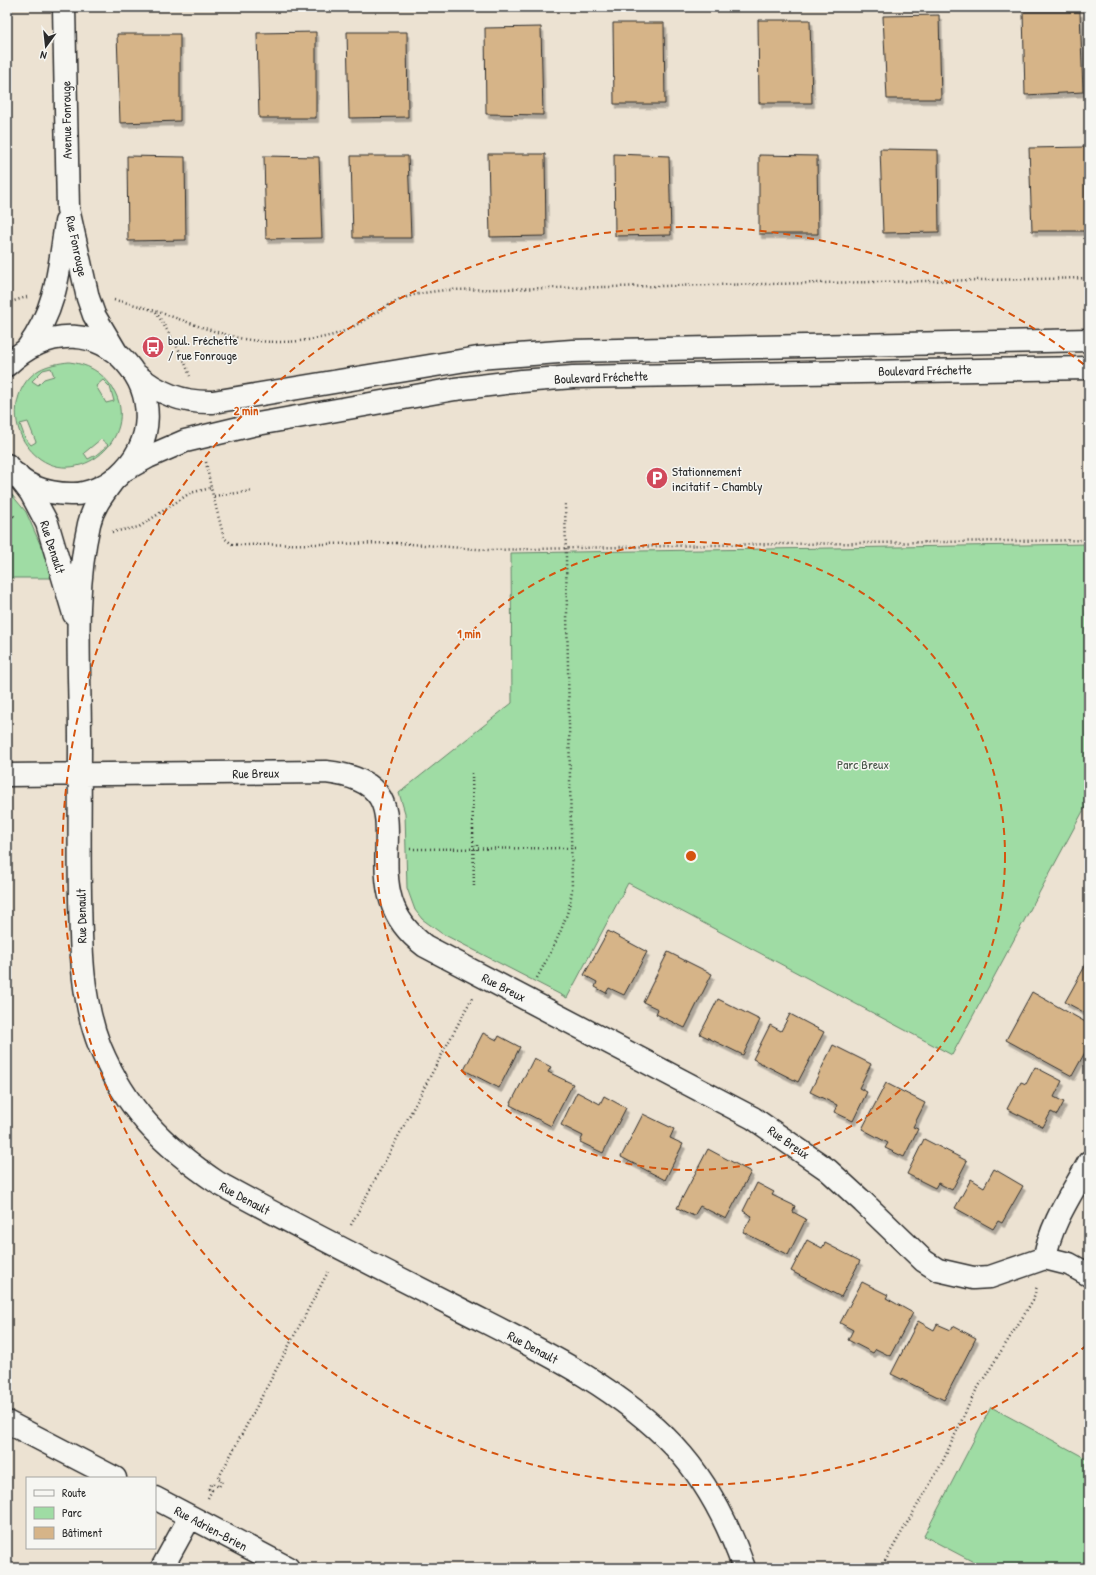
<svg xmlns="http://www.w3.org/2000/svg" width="1096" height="1575" font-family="'Patrick Hand',sans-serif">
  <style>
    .green { fill: #9fdca4; stroke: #658468; fill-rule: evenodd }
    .building { fill: #d6b488; stroke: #2b2b2b; filter: url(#shadow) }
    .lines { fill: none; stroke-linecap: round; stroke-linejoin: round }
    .street-casing { stroke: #2b2b2b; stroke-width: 25 }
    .secondary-casing { stroke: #2b2b2b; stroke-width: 25 }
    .path { stroke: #2b2b2b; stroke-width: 2.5; stroke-dasharray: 1 3; stroke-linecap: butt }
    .street { stroke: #f6f6f2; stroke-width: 22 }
    .secondary { stroke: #f6f6f2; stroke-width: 22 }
    .ring { fill: none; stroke: #d5540f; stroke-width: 2; stroke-dasharray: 7 5 }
    .labels { text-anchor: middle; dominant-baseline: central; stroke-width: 3; stroke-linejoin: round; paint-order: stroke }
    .street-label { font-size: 13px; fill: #2b2b2b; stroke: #f6f6f2 }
    .poi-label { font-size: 13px; fill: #2b2b2b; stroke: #f6f6f2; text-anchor: start }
    .park-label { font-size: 13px; fill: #485749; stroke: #f6f6f2 }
    .centre { fill: #d5540f; stroke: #f6f6f2; stroke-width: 2 }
    .ring-label { font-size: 12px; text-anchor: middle; font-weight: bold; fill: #d5540f; stroke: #f6f6f2; stroke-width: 3; stroke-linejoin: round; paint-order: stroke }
  </style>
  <defs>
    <filter id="shadow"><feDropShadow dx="2.5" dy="4.5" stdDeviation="0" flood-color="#0004"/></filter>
  </defs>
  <rect width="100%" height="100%" fill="#ece2d2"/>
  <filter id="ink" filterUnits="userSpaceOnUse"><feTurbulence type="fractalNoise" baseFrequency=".025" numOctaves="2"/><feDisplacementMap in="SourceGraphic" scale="8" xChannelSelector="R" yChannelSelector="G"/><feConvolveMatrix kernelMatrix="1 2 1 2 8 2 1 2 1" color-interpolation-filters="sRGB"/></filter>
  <g filter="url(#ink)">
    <path class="green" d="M69 362C87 364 101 371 112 387 146 440 68 499 28 447 10 425 12 386 39 370 48 365 59 363 69 362ZM51 368 54 376 44 379 38 385 32 381 43 370ZM103 380 110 387 114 401 106 403 96 386ZM28 422 36 442 31 445 25 438 20 424ZM101 439 108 445 96 455 88 459 84 453Z
      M7 489 26 512 55 578H7Z
      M1089 544V800L952 1055 628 883 567 998 441 933 422 919 415 910 407 888 405 813 399 793 512 703 511 553Z
      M991 1407 1089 1460V1568H985L924 1536Z"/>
    <path class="building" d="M1023 12H1080L1083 92 1025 95Z
      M939 15 941 99H887L883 16Z
      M758 20H810L812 103H759Z
      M613 23H664L665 104H614Z
      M541 27 543 115 486 114 485 28Z
      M316 32V118H259L257 33Z
      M347 32H407L408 117 349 118Z
      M117 34H180V121L120 123Z
      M1085 147 1086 231H1032L1029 148Z
      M880 149 938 150 939 232 883 233Z
      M488 154H545L546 236 490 237Z
      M614 154 669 156 671 235 615 236Z
      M759 155 817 156 818 234H759Z
      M127 156 185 157 186 240 128 241Z
      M264 156 319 157 322 238 266 239Z
      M351 156H408L411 238H353Z
      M608 931 647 952 624 995 609 988 606 993 595 987 597 982 584 975Z
      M668 952 712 974 685 1028 656 1014 658 1009 643 1002Z
      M1089 959V1015L1065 1002Z
      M1032 992 1089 1024V1045L1072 1076 1006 1040Z
      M718 999 760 1020 743 1055 700 1034Z
      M790 1014 824 1032 798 1082 753 1059 770 1025 781 1031Z
      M483 1033 497 1040 499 1036 520 1047 499 1088 464 1070Z
      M833 1045 871 1064 859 1088 867 1092 853 1121 834 1112 837 1105 810 1092Z
      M534 1058 551 1067 548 1072 573 1084 551 1126 510 1105Z
      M1035 1067 1062 1081 1054 1097 1064 1102 1057 1115 1051 1112 1043 1127 1007 1109 1021 1082 1026 1084Z
      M886 1083 925 1103 913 1127 918 1129 904 1157 885 1148 888 1143 862 1129Z
      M577 1092 600 1104 604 1096 626 1108 603 1153 580 1142 583 1136 561 1125Z
      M643 1114 674 1129 670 1138 683 1144 665 1180 621 1157Z
      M924 1139 967 1161 952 1190 938 1183 935 1188 907 1174Z
      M708 1149 751 1172 726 1219 700 1206 694 1216 677 1208Z
      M994 1169 1023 1186 1002 1223 998 1221 993 1229 955 1208 971 1179 984 1187Z
      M757 1183 774 1192 772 1195 795 1206 793 1212 806 1219 788 1255 743 1232 752 1216 743 1211Z
      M807 1240 822 1248 825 1243 860 1261 841 1297 791 1271Z
      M862 1282 888 1295 886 1298 913 1313 890 1356 876 1349 873 1353 848 1340 853 1330 840 1323Z
      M918 1321 934 1330 937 1324 951 1330 953 1326 976 1338 944 1400 891 1374Z"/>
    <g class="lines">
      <g class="street-casing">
        <path id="street" d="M64 7 68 209 88 298 94 315 116 352
          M27 349C57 308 59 270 66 222
          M17 475 31 493 47 523 74 614
          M115 478C104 493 93 506 89 524 73 595 80 667 80 738 80 791 79 843 80 896 81 946 81 999 100 1047 126 1109 163 1146 218 1183 298 1227 379 1268 460 1309 536 1348 615 1384 674 1446 707 1481 728 1523 744 1568
          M7 775 326 772C417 782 374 842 391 900 397 920 409 934 425 946L753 1118 828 1170 863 1202 924 1261 938 1270 973 1278 990 1277 1045 1258 1069 1264 1089 1275
          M1045 1258C1050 1224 1073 1192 1089 1162
          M7 1422 115 1478
          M155 1498 288 1568
          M162 1568 190 1517"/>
      </g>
      <g class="secondary-casing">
        <path id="secondary" d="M7 365C98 280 197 407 118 476 106 486 87 495 71 494 47 494 21 486 7 465
          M134 373C158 393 182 403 213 402L478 358 572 351 1089 340
          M126 469 148 457 185 441 252 425 455 389 522 381 573 377 1089 368"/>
      </g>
      <path class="path" d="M114 300C157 308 196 328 239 338 268 344 300 343 329 336 353 331 374 312 396 301 412 294 429 292 446 290L1089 278
        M7 303 27 297
        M156 312 182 355 190 376
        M206 462 211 488
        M214 496 252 491
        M7 511 15 517
        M112 532 139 527 190 493 211 488 224 538 232 544 239 545 398 543 489 550 712 545 1089 540
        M472 773 474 889
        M477 845V852
        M410 849 577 848
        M537 978C552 949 569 921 572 889L565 502
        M351 1225 472 998
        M208 1498 212 1490 209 1489 212 1483 219 1487 222 1481 218 1479 328 1272
        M881 1568 942 1463 974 1394 1024 1315 1033 1300 1037 1286"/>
      <use href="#street" class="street"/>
      <use href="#secondary" class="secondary"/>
    </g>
  </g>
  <g class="ring">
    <circle cx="691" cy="856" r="314"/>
    <path d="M1087 1345A629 629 0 1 1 1087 367"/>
  </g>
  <defs>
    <g id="bus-disc" transform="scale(1.15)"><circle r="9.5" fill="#d1495b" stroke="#f6f6f2"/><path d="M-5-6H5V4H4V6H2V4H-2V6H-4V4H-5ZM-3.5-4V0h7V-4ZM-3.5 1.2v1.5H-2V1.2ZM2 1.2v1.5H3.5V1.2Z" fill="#fff"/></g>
    <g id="parking-disc" transform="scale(1.15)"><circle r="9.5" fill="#d1495b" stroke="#f6f6f2"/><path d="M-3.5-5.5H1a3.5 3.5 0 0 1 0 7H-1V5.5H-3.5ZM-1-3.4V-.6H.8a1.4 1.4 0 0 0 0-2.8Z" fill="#fff"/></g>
  </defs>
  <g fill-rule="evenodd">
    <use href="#bus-disc" x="153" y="347"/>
    <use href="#parking-disc" x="657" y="478"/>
  </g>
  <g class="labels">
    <g class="street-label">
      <text transform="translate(66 120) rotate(-91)">Avenue Fonrouge</text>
      <text transform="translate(77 246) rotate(78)">Rue Fonrouge</text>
      <text transform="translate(925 370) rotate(-1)">Boulevard Fréchette</text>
      <text transform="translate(601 377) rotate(-2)">Boulevard Fréchette</text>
      <text transform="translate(53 547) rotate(72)">Rue Denault</text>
      <text transform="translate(256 773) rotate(-1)">Rue Breux</text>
      <text transform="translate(81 916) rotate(-91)">Rue Denault</text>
      <text transform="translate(504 987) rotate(27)">Rue Breux</text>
      <text transform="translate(789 1142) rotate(35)">Rue Breux</text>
      <text transform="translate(245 1198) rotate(28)">Rue Denault</text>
      <text transform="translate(533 1347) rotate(28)">Rue Denault</text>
      <text transform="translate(211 1528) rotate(28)">Rue Adrien-Brien</text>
    </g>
    <g class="poi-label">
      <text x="168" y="340">boul. Fréchette<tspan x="168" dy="15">/ rue Fonrouge</tspan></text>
      <text x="672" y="471">Stationnement<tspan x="672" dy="15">incitatif - Chambly</tspan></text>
    </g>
    <g class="park-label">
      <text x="863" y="764">Parc Breux</text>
    </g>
  </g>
  <circle cx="691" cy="856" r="6" class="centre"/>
  <g class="ring-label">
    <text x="246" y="415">2 min</text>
    <text x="469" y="638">1 min</text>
  </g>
  <rect width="1096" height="1575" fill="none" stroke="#f6f6f2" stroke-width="24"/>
  <rect x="12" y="12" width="1072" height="1551" fill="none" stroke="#2b2b2b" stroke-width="1.5" filter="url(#ink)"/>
  <rect x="26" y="1477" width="130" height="72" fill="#f6f6f2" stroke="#a5a5a2"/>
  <rect x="34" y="1490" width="20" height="6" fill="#f6f6f2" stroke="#a5a5a2"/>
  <text x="62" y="1497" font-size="12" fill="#2b2b2b">Route</text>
  <rect x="34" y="1507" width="20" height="12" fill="#9fdca4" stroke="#a5a5a2"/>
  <text x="62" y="1517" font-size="12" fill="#2b2b2b">Parc</text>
  <rect x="34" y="1527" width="20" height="12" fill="#d6b488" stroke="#a5a5a2"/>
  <text x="62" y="1537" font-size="12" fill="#2b2b2b">Bâtiment</text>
  <g transform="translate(46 46) rotate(195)" stroke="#f6f6f2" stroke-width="3" paint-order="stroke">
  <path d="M0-3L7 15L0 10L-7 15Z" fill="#2b2b2b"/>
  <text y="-6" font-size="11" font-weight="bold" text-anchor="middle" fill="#2b2b2b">N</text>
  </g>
</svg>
